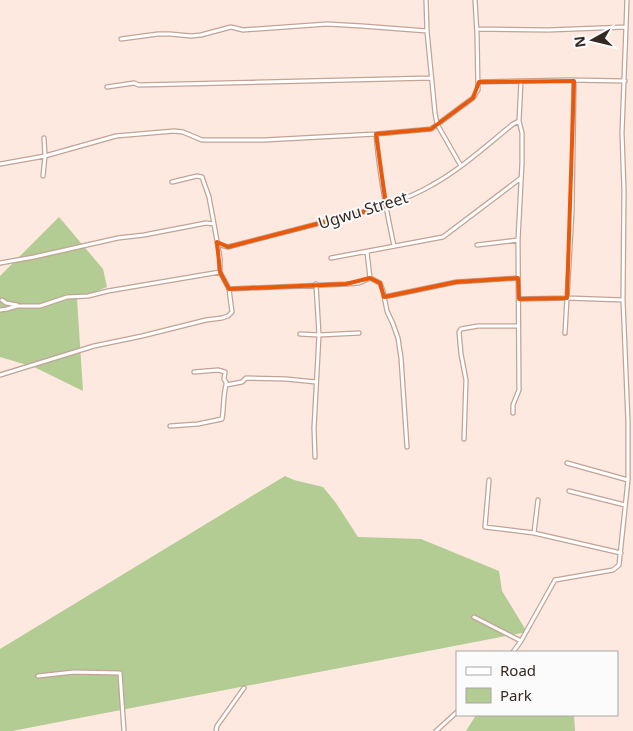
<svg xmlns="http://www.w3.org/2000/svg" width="633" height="731" font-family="'Noto Sans',sans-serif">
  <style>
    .green { fill: #b2cc94 }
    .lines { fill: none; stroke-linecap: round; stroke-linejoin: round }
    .minor-casing { stroke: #c2a395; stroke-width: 5.5 }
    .minor { stroke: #fff; stroke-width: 3 }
    .marked { fill: none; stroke: #e8590c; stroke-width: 4; stroke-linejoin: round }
    .labels { text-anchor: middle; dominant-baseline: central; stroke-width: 4; stroke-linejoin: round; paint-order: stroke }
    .street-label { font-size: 16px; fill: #342823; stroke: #fbfbfb }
  </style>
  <rect width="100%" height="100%" fill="#fde9e0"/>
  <path class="green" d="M59 217 103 269 107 287 77 299 83 391 34 367 0 357V276Z
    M285 476 294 480 323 487 336 503 358 537 421 539 499 571 502 591 527 632 12 731H0V649Z
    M476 715H574L575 731H466Z"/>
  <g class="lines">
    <g class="minor-casing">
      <path id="minor" d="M426 0 427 31 435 113 437 124 461 166
        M477 29 548 30 626 27
        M121 39 158 34H170L191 36 201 35 231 27 243 30 327 24 362 26 427 31
        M479 82 569 80 625 81
        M107 87 134 83 139 85 431 78
        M376 134C379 172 386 209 394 246
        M45 156 116 136 174 131 183 132 202 140H264L376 134 431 129 473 98 478 90 477 34 475 0
        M0 164 45 156
        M43 176 45 156 44 138
        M172 182 197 176 202 177 209 197 214 224
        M217 243 221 245 228 247 386 206C401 200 417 194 432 185 461 169 487 145 513 124L519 121
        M477 245 518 240
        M367 252 370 278 380 283 383 291 387 311 393 324 398 338 401 358 407 447
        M331 258 443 237 521 178
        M0 263 34 257 118 238 144 235 206 223 214 224 220 258V272L229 289 232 312 228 316 222 318 206 320 142 336 94 346 0 375
        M229 289 346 284 359 283 370 278
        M384 297 456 282 518 278
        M519 299 567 298 623 300
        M2 300 6 303 17 305
        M0 310 7 309 17 306H40L67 297 88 296 108 291 220 272
        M565 333 572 212 574 81
        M300 334 319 335 359 333
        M194 372 218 370 225 372 224 379 226 382V385
        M513 413V405L519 390 518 240 522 163V133L519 121 521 81
        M170 426 198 424 222 419C224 408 223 396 226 385L242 382 246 378 286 379 316 382
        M464 439 466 380 461 354 459 332 461 329 478 326H518
        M315 457 314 428 319 335 316 284
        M567 463 628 480
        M489 480 485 527 534 533 621 553
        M569 491 625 505
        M534 533 538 500
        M474 617 521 641
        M513 652 521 641 555 580 613 570 619 565 628 480V422L623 300 624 191 622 133 627 0
        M38 676 74 672 120 673 124 731
        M216 731 217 726 244 688
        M436 731 457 712"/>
    </g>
    <use href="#minor" class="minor"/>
  </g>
  <path class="marked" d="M574 81 567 298 519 299 518 278 456 282 384 297 380 283 370 278 346 284 229 289 220 272 217 242 228 247 386 206 376 134 431 129 473 98 479 82Z"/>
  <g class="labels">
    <g class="street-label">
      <text transform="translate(363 210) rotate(-17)">Ugwu Street</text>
    </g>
  </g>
  <rect x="456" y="651" width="162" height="65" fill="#fbfbfb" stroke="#aba7a5"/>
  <rect x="466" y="667" width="25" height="8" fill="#ffffff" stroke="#aba7a5"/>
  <text x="500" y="676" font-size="15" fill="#342823">Road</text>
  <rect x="466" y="688" width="25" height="15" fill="#b2cc94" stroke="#aba7a5"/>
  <text x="500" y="701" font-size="15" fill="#342823">Park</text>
  <g transform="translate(593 40) rotate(262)" stroke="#fbfbfb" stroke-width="4" paint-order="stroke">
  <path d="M0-4L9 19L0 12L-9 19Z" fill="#342823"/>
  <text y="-8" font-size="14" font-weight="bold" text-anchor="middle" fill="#342823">N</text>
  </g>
</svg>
